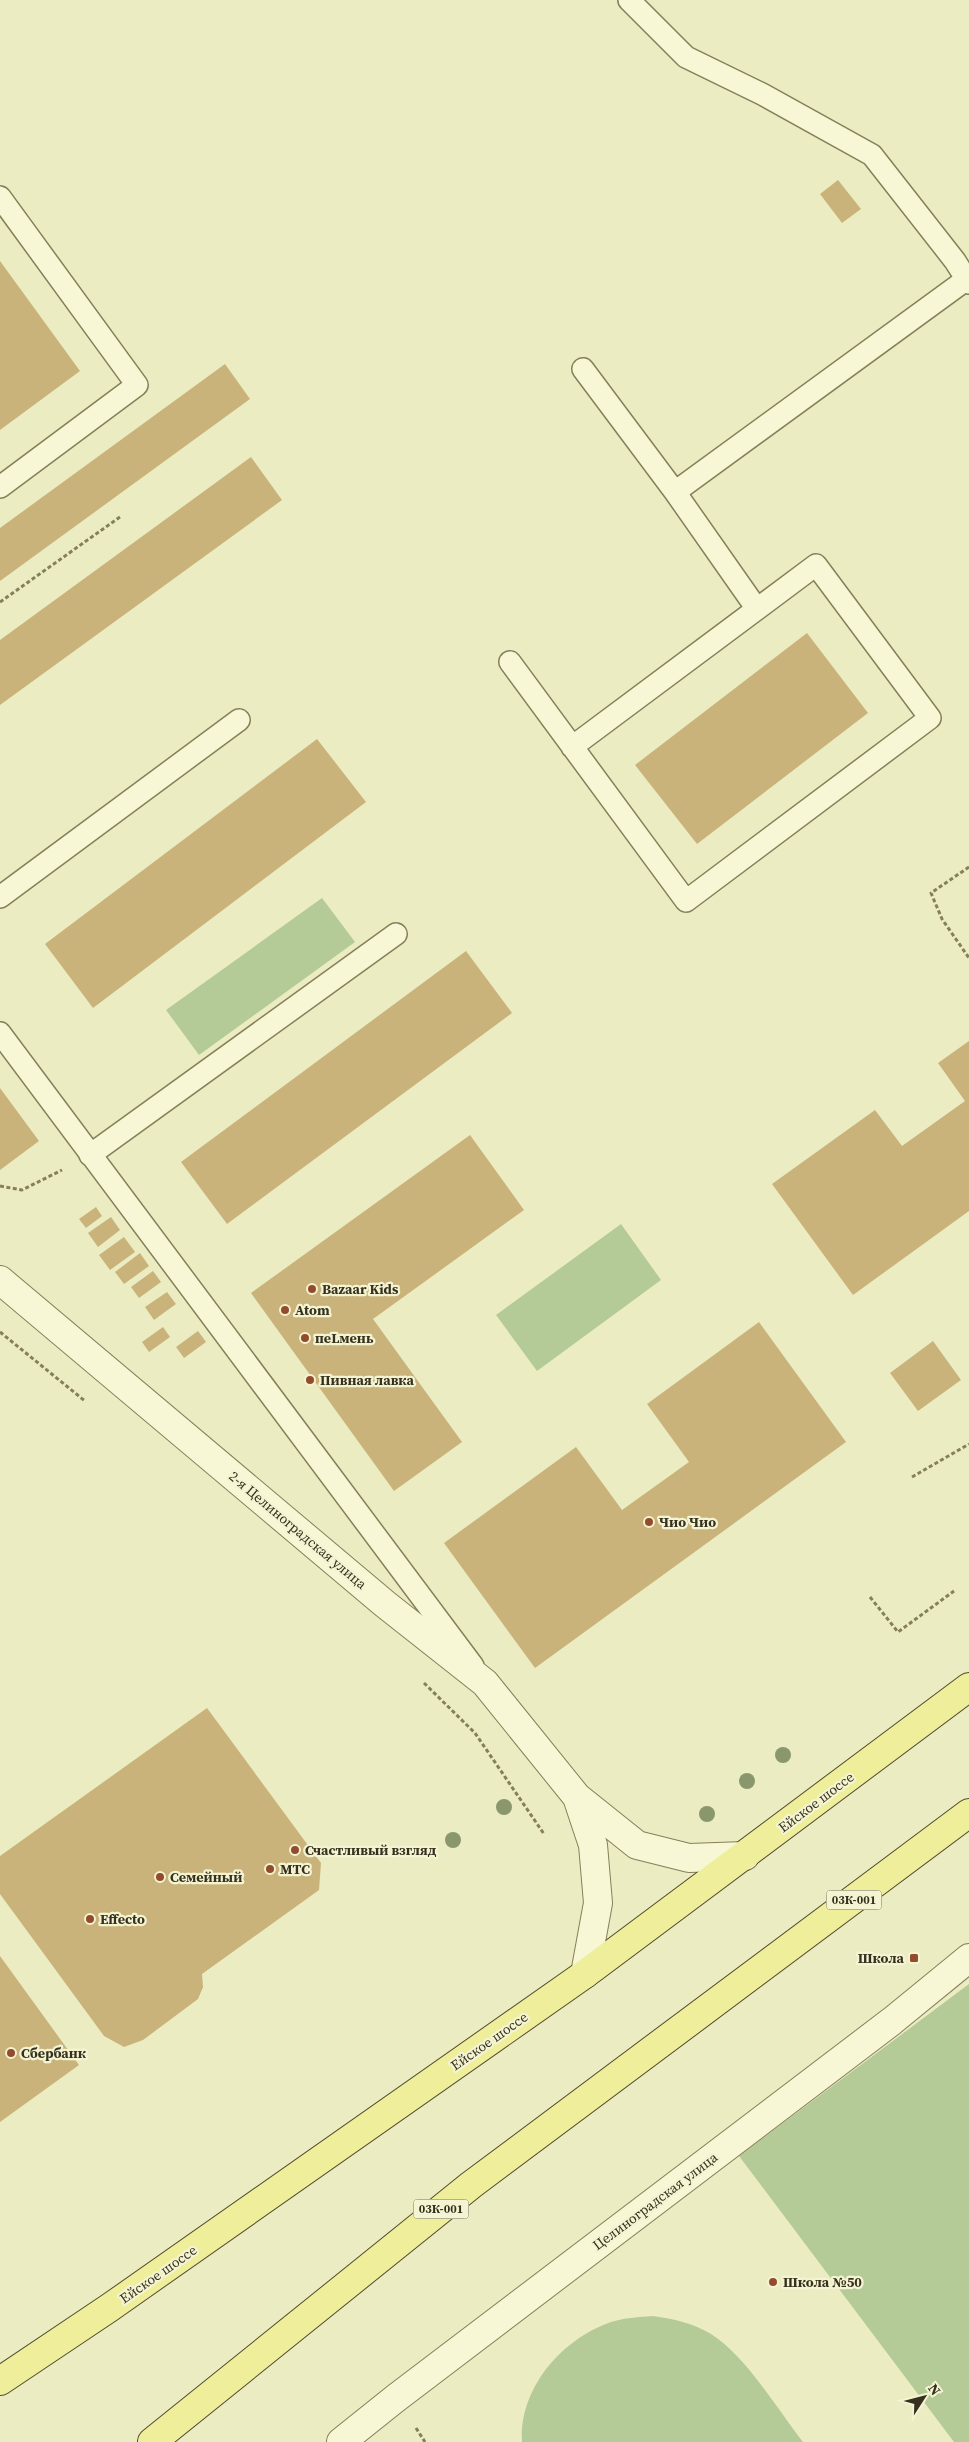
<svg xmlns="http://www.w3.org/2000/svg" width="969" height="2442" font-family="'Source Serif 4',serif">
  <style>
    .green { fill: #b4ca97 }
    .building { fill: #c9b37a }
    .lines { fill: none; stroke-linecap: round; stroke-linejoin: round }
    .lane-casing { stroke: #867f5a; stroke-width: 24 }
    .street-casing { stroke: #867f5a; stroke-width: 30 }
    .primary-casing { stroke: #534b2e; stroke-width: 30 }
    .path { stroke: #867f5a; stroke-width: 3; stroke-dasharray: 4 2.5; stroke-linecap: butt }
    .lane { stroke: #f7f7d5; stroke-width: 21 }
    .street { stroke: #f7f7d5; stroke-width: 28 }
    .primary { stroke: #efee9b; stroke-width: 28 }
    .tree { fill: #8a976c }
    .poi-dot { fill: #934b2c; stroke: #f4f4d2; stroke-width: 2 }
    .labels { text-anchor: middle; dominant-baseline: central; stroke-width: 4.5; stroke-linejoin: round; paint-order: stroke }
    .shield { fill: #f4f4d2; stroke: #6f6c54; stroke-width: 1 }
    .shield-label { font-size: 12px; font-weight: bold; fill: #36311e }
    .poi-label { font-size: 14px; font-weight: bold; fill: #36311e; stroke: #f4f4d2; text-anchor: start }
    .street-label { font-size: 14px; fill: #36311e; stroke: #f4f4d2 }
  </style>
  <rect width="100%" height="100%" fill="#ececc2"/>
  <path class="green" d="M322 898 355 942 199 1055 166 1010Z
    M621 1224 661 1280 537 1371 496 1315Z
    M969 1984V2442H954L739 2156Z
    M653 2316C673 2319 693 2323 711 2334 745 2355 778 2410 803 2442H522C519 2388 562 2339 611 2322 624 2318 639 2317 653 2316Z"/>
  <path class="building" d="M838 180 861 209 842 223 820 194Z
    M0 261 80 371 0 430Z
    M225 364 250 399 0 581V528Z
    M251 457 282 500 0 705V640Z
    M807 633 868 713 697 844 635 765Z
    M317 739 366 802 93 1008 45 944Z
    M466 951 512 1013 227 1224 181 1162Z
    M969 1041V1211L853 1295 772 1184 875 1110 902 1146 965 1101 938 1063Z
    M0 1088 39 1141 0 1170Z
    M470 1135 524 1210 373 1319 462 1442 394 1491 251 1293Z
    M96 1207 102 1216 86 1228 79 1219Z
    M111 1217 120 1230 98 1247 88 1233Z
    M124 1237 135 1252 110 1270 99 1255Z
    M140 1253 149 1266 124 1284 115 1272Z
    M153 1271 161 1282 139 1298 131 1287Z
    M167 1292 176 1304 154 1320 145 1307Z
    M759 1322 846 1442 535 1668 444 1543 576 1447 622 1510 689 1462 647 1404Z
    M163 1327 170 1337 149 1352 142 1342Z
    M198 1331 206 1342 184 1358 176 1347Z
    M933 1341 961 1380 918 1411 890 1373Z
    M207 1708 321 1863 319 1890 202 1974 203 1987 198 1999 143 2040 124 2047 104 2036 0 1894V1856Z
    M0 1956 79 2065 0 2122Z"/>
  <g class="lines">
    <g class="lane-casing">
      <path id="lane" d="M629 0 686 57 762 94 872 155 955 261 969 283
        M0 197 137 385 0 487
        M583 369 675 492 757 609
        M675 492 967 279
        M510 662 686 901 930 718 816 565 572 747
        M0 897 239 720
        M0 1033 473 1666
        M90 1155 396 934"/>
    </g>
    <g class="street-casing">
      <path id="street" d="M0 1280 385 1604 485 1683 577 1797 637 1845 689 1858 745 1856
        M577 1797 593 1845 598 1903 585 1974
        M341 2442 396 2398 892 2021 969 1958"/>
    </g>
    <g class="primary-casing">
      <path id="primary" d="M0 2381 109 2308 585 1974 969 1687
        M152 2442 471 2185 969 1813"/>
    </g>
    <path class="path" d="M0 602 120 517
      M969 867 931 893 942 919 969 958
      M0 1186 22 1190 62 1170
      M0 1332 85 1401
      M912 1477 969 1444
      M870 1597 898 1632 954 1591
      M424 1683 475 1733 544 1834
      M416 2428 425 2442"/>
    <use href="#lane" class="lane"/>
    <use href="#street" class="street"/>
    <use href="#primary" class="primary"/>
  </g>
  <g class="tree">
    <circle cx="783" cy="1755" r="8"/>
    <circle cx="747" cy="1781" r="8"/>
    <circle cx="504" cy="1807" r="8"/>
    <circle cx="707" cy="1814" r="8"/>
    <circle cx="453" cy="1840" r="8"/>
  </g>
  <g class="poi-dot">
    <circle cx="312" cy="1289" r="5"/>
    <circle cx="285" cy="1310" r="5"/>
    <circle cx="305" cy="1338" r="5"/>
    <circle cx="310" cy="1380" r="5"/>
    <circle cx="649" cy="1522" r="5"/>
    <circle cx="295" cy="1850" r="5"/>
    <circle cx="270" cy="1869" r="5"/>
    <circle cx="160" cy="1877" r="5"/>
    <circle cx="90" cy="1919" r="5"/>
    <rect x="909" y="1953" width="10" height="10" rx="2.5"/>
    <circle cx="11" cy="2053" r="5"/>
    <circle cx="773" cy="2282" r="5"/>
  </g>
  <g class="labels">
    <g class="shield">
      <rect x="826.5" y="1890.5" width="55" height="19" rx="4"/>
      <rect x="413.5" y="2199.5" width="55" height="19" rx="4"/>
    </g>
    <g class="shield-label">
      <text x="854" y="1900">03К-001</text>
      <text x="441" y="2209">03К-001</text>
    </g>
    <g class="poi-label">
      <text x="322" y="1289">Bazaar Kids</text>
      <text x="295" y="1310">Atom</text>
      <text x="315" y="1338">пеLмень</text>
      <text x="320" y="1380">Пивная лавка</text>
      <text x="659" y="1522">Чио Чио</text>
      <text x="305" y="1850">Счастливый взгляд</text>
      <text x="280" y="1869">МТС</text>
      <text x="170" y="1877">Семейный</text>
      <text x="100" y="1919">Effecto</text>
      <text x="904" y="1958" text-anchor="end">Школа</text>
      <text x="21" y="2053">Сбербанк</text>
      <text x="783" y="2282">Школа №50</text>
    </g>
    <g class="street-label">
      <text transform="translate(298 1530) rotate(40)">2-я Целиноградская улица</text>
      <text transform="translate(816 1802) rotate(-37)">Ейское шоссе</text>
      <text transform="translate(489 2041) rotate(-35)">Ейское шоссе</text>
      <text transform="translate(655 2201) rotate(-37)">Целиноградская улица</text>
      <text transform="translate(158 2274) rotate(-35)">Ейское шоссе</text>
    </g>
  </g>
  <g transform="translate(924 2397) rotate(54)" stroke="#f4f4d2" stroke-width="4" paint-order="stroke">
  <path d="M0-4L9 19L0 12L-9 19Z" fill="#36311e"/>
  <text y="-8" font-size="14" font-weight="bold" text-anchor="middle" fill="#36311e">N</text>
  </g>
</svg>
